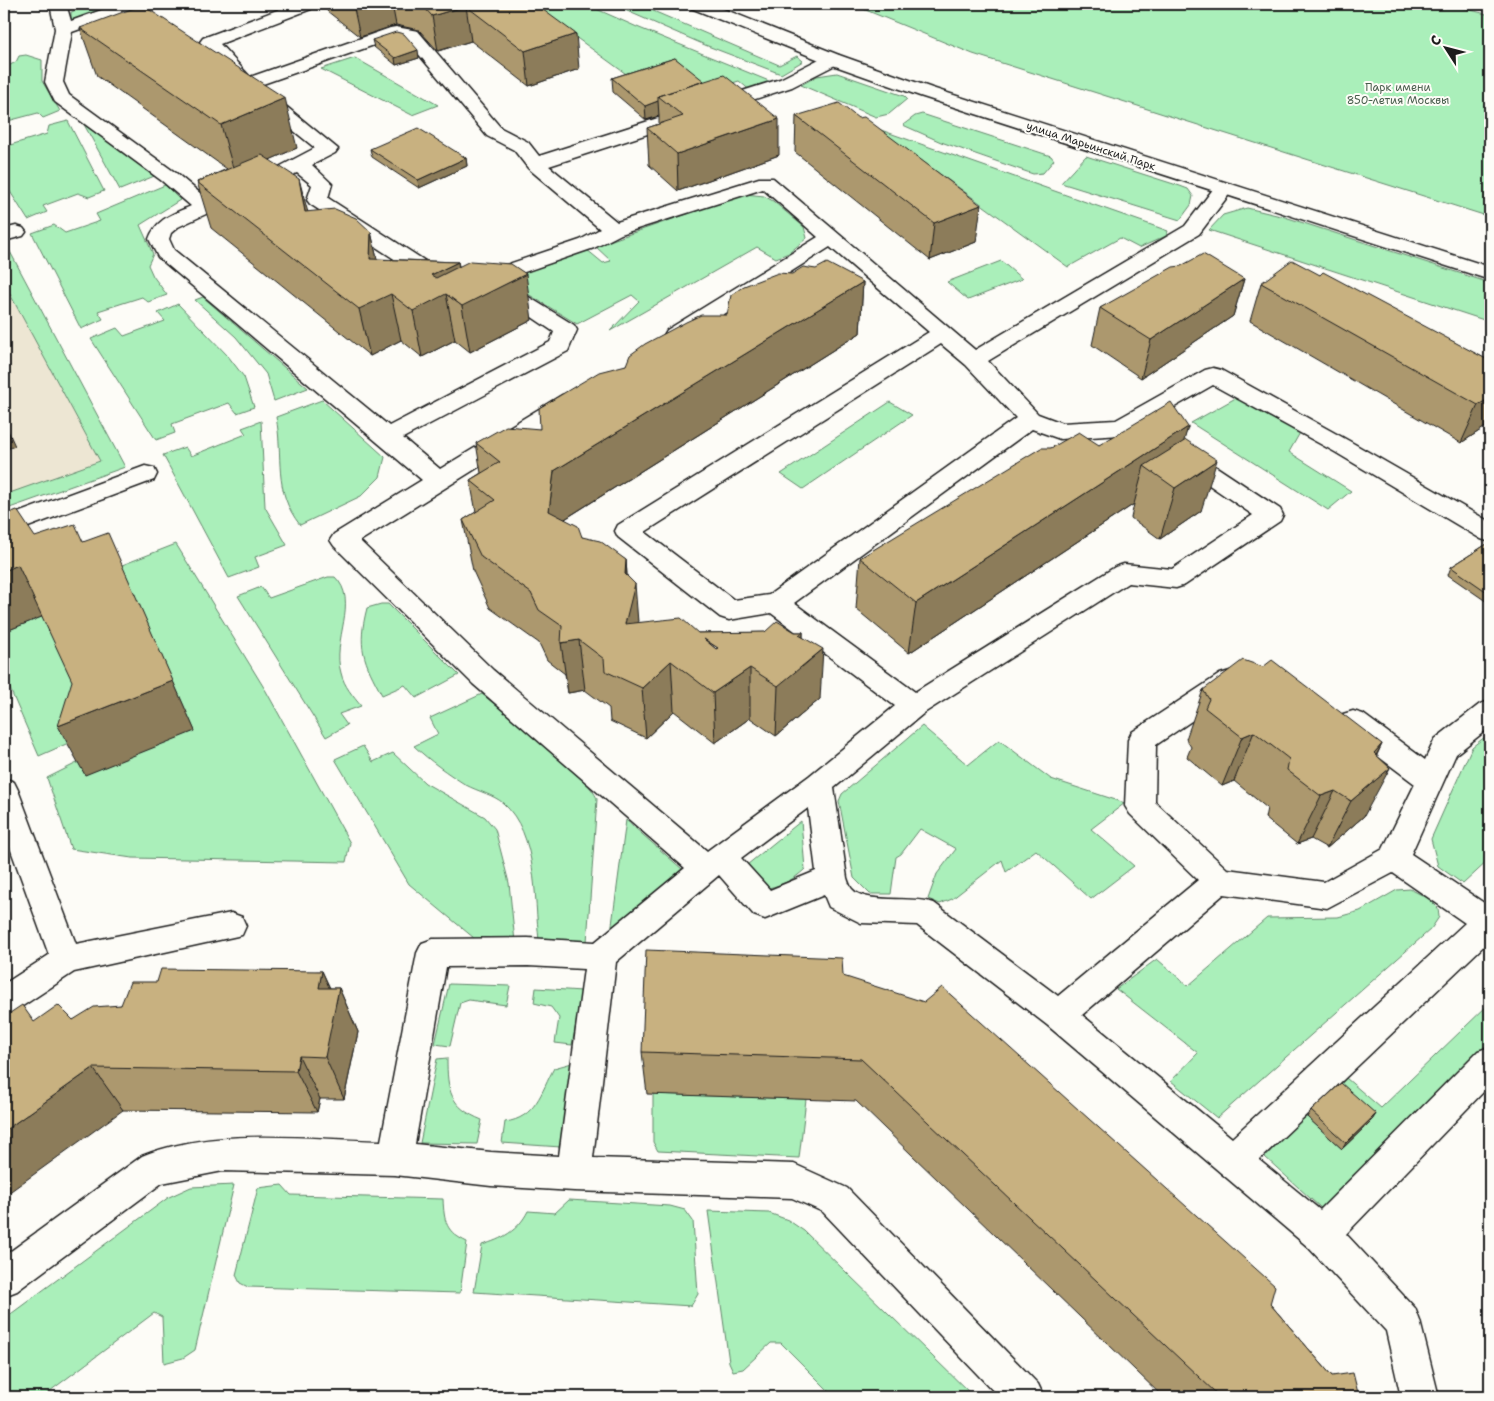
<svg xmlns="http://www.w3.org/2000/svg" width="1494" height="1401" font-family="'Shantell Sans',sans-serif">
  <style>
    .built { fill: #ede6d3 }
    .green { fill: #aaefba; stroke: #63866b }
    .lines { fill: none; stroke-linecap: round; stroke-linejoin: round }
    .minor-casing { stroke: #1c1c1c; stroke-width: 3 }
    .major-casing { stroke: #1c1c1c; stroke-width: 3 }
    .minor { fill: #fdfcf7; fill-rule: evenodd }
    .major { fill: #fdfcf7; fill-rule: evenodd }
    .wall { fill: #ac986e; stroke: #1c1c1c; fill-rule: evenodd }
    .shaded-wall { fill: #8c7c5a; stroke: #1c1c1c }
    .building { fill: #c8b180; stroke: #1c1c1c; fill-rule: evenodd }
    .labels { text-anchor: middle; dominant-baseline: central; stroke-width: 4; stroke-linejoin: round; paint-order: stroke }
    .far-park-label { font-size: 11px; fill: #475b4b; stroke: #fdfcf7 }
    .far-street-label { font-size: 11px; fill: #1c1c1c; stroke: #fdfcf7 }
  </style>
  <rect width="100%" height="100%" fill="#fdfcf7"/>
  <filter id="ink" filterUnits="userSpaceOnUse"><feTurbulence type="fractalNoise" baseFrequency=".02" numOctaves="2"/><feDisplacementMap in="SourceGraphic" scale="10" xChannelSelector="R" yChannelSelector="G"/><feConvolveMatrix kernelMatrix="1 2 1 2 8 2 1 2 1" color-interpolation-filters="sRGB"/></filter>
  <g filter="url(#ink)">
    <path class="built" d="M4 283 100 461 4 495Z"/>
    <path class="green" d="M93 4H123L71 23V12Z
      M530 4H585L637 27 769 81 752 92 739 81 666 103Z
      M611 4H637L779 65 797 56 803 61 781 74 705 45Z
      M851 4H1448L1490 15V217L973 54Z
      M26 55 42 60V81L60 111 43 118 38 113 4 122V68L16 62 19 56Z
      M355 58 438 105 412 115 321 69Z
      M837 73 904 96 907 99 889 114 876 117 801 85 817 76Z
      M922 114 1051 156 1054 160 1043 173 1033 174 941 142 903 125 915 116Z
      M81 119 157 175 120 190Z
      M68 121 104 191 89 197 78 193 43 206 47 212 28 220 4 182V142L10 145 47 134 49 126Z
      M878 129 1157 227 1168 231 1166 236 1139 248 1120 238 1068 267Z
      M1086 156 1180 186 1188 189 1193 196 1191 205 1180 220 1061 183Z
      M165 185 180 200 140 225 153 254 148 265 153 276 167 295 148 302 142 297 98 311 103 319 81 329 32 233 54 225 65 233 100 221 96 214Z
      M745 194 764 196 773 201 804 227 807 238 789 253 776 258 757 247 610 331 639 301 632 295 577 324 513 285 520 273 586 249 603 263 611 261 595 246Z
      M1247 208 1285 217 1490 283V322L1209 230 1223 215Z
      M4 246H7L125 467 4 510V495L100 461 4 283Z
      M1001 261 1022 279 968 300 947 282Z
      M203 297 308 388 274 401 266 374 236 337 195 300Z
      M178 304 228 356 244 377 254 407 237 413 229 403 172 424 175 433 156 440 91 339 117 328 124 336 165 321 158 313Z
      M1241 395 1301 431 1289 452 1351 491 1328 510 1191 423Z
      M322 400 385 457 380 477 361 496 300 525C272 489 284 458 276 417Z
      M890 402 912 415 803 489 781 474Z
      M261 421 265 507 287 545 255 557 259 567 229 578 163 455 185 447 191 456 246 434 242 428Z
      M176 544 266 691 350 843 346 862 132 858 71 849 47 778 91 756 195 731 130 585 99 574Z
      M328 577H335C360 601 331 640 341 673 344 686 353 696 361 706L339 714 347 725 326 737 238 596 261 587 269 598Z
      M381 604H388L459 675 416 698 405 685 382 695C363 660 357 647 367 608Z
      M44 616 98 730 39 756 4 675V632Z
      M482 694C504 712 591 778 597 799L587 942 539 940C534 898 538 834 503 803 494 795 477 791 466 785 447 773 430 761 414 746L438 734 430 718Z
      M922 726 968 765 999 740 1051 779 1125 803 1091 829 1134 866 1091 899 1036 850 1006 872 1002 860 952 899 940 904 928 899 937 874 956 849 920 829 901 854 896 857 891 894H870L854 878 839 801 842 794Z
      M1490 733V859L1463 884 1438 866 1431 839 1472 747Z
      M363 746 373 762 393 753 425 783 485 817 495 829 509 883 515 942 480 943 409 884 335 759Z
      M626 820 682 869 611 932Z
      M801 821 805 869C793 881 778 887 762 889L742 869Z
      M1410 889 1428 898 1438 908 1439 917 1431 929 1217 1118 1171 1081 1198 1053 1116 989 1157 959 1188 986 1267 918 1338 917 1360 911 1397 890Z
      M449 984 510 986 506 1005 469 1000 460 1003 450 1046 435 1044Z
      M536 988 582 991 572 1045 555 1043 559 1018 551 1007 534 1003Z
      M1490 1003V1041L1322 1209 1265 1157 1300 1120 1307 1117 1342 1149 1337 1089 1346 1078 1381 1108Z
      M447 1058C447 1091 450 1107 482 1120L477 1144 420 1143 437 1059Z
      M572 1063 561 1147 502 1143 505 1122C536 1118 541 1092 554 1068Z
      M653 1094 806 1099 799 1158 658 1151 653 1142Z
      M234 1185 195 1350 183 1358 164 1363 162 1317 154 1313 42 1397H4V1319L169 1197 191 1187Z
      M282 1185 291 1195 443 1199C444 1222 446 1232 467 1242L460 1293 248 1287 240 1283 236 1275 258 1188Z
      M569 1200 670 1206 685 1210 693 1221 698 1294 691 1306 474 1292 482 1245C502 1239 518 1231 528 1211L555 1213Z
      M708 1211 769 1213 788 1220 804 1231 974 1397H835L781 1343H771L743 1369 733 1371 729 1362Z"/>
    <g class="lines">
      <g class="minor-casing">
        <path id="minor" d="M50 4H66L71 21 118 4H141L139 8 72 32 63 82 69 95 176 173 207 199 231 188H245L248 192 245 196 178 227 171 233 169 239 174 250 389 426 550 342 554 332 492 290 488 286 490 284H452L422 277 310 204 307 200 312 185 297 173 284 178 277 176 274 172 277 168 315 148 241 88 200 42 203 38 293 4 313 5 311 9 220 44 250 77 390 28 396 27 418 31 501 128 528 142 539 156 780 79 827 55H839L842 59 839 63 792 87 549 166 617 222 759 178H773L975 350 1185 226 1217 184H1231L1234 188 1199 234 988 361 1038 414 1062 423 1116 420 1205 370 1213 368 1221 370 1351 442 1490 522V542L1481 539 1335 452 1213 385 1143 425 1161 430 1280 509 1283 515 1280 521 1185 585 1176 588 1128 583 924 713 834 788 847 878C848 881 850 887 852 889 865 905 913 895 934 903L1058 996 1198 880 1130 814 1125 806 1128 740 1132 732 1220 674 1230 671 1240 674 1244 681 1240 688 1156 745 1155 802 1227 869 1324 882 1383 849 1415 784 1343 730 1339 722 1343 714 1353 711 1363 714 1425 760 1435 739 1480 704 1490 701V727L1456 754 1411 854 1490 907V940L1259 1160 1320 1210 1478 1051 1490 1047V1085L1346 1234 1415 1308 1420 1321 1439 1397H1401L1386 1331 1308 1247 1047 1025 917 925 861 923 829 907 824 895 765 919 754 915 719 875 616 962 593 1158 794 1164 847 1188 1038 1384 1044 1397H999L823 1212 792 1198 574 1191 491 1186 395 1175 223 1171 162 1183 17 1291 4 1296V1256L142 1156C214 1127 304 1139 381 1141L417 953 422 943 433 939 528 938 595 942 685 868 473 684 334 546 330 540 334 534 422 480 158 257 149 239C156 219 173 214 191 206L162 181 55 102 45 82 55 29ZM397 37 406 39 487 136 514 150 528 168 600 229 580 240 485 272H452L436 268 328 198 332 184 312 165 335 153 338 149 260 85ZM763 189 818 237 667 330 664 335 667 340 675 342 683 340 830 247 929 332 618 525 615 531 618 537 720 617 729 620 771 613 895 706 809 776 707 851 493 670 360 541 578 405 581 400 578 395 570 393 562 395 440 469 403 438 568 351 577 330 574 325 501 280 594 248 621 234ZM941 344 966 365 1016 418 769 595 734 600 645 532ZM1032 429 1060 439 1121 435 1145 441 1253 515 1172 569 1124 564 1115 567 915 692 794 603ZM808 808 816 871 770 890 741 858ZM1393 873 1465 923 1232 1138 1082 1015 1224 894 1327 908ZM528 966 584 969 559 1156 491 1152 415 1144 446 967Z
          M16 226 23 228 26 232 23 236 4 241V229Z
          M145 466 154 468 157 474 154 480 4 536V518Z
          M4 778 14 782 18 790 76 944 231 913 242 917 246 926 242 935 74 972 15 1011 4 1015V984L49 955 4 831Z"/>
      </g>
      <g class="major-casing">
        <path id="major" d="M689 4H711L839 55 932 88 1490 267V280L920 96 827 63 691 8Z"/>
      </g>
      <use href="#minor" class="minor"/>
      <use href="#major" class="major"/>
    </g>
    <path class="wall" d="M326 4H535L579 69 529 86 471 41 438 51 419 30 396 25 360 37 327 11Z
      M80 28 297 148 269 160 308 212 371 232 377 259 458 262 459 266 532 320 470 352 455 340 422 357 401 340 370 356 211 228 197 182 227 169 97 76Z
      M372 40 419 58 396 65 374 47Z
      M675 58 779 155 678 191 649 165 647 128 659 124V116L646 120 613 92 612 78Z
      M796 116 976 242 930 260 795 152Z
      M370 149 466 158 467 166 419 188 372 157Z
      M1181 266 1244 279 1233 316 1141 378 1092 345 1100 308Z
      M1320 275 1490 361V424L1461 443 1250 321 1261 283Z
      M863 282 860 333 565 519 582 537 626 560 627 576 638 622 698 633 803 632V637L820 699 776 736 750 718 715 743 674 711 646 738 610 721 609 708 585 690 568 693 565 674 547 660 539 643 490 608 473 571 463 520 476 512 470 480 481 473 476 443 540 429 626 365 727 315ZM704 639 718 648 716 649Z
      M1188 427 1183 442 1201 511 1160 539 1131 518 1134 504 909 653 856 609 860 558 1051 448 1099 445Z
      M1490 542V604L1448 575 1451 567Z
      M1203 690 1382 744 1377 755 1364 816 1327 848 1311 839 1297 844 1265 818 1267 808 1234 781 1222 786 1187 757 1191 747 1186 739Z
      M322 971 330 988H339L358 1032 344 1099H320L317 1112 123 1110 35 1022 73 1020 121 1005 157 982Z
      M843 976 1270 1304 1332 1376 1359 1397H1163L856 1101 647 1094 642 1052Z
      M1311 1111 1376 1114 1372 1120 1342 1149 1307 1117Z"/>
    <path class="shaded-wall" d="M353 4H392L396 25 360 37Z
      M466 6 471 41 438 51 432 16Z
      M576 34 579 69 529 86 525 51Z
      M418 50 419 58 396 65 395 58Z
      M285 98 297 148 235 175 221 125Z
      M658 101 659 116 646 120 645 106Z
      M779 119V155L678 191 677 154Z
      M466 158 467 166 419 188 418 180Z
      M299 179 311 224 305 212Z
      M981 205 976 242 930 260 934 223Z
      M371 232 381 277 391 294 401 340 370 356 359 309 370 259Z
      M458 262 465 304 526 274 532 320 470 352 462 306 446 294 455 340 422 357 413 311 431 275Z
      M1244 279 1233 316 1141 378 1151 340Z
      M863 282 860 333 560 522 549 511 554 471Z
      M1490 398V424L1461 443 1478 405Z
      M4 424H5L15 446 4 450Z
      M1188 427 1173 478 1144 466 1134 504 909 653 916 603Z
      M1217 460 1201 511 1160 539 1175 488Z
      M626 560 629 605 635 584 639 635 625 624Z
      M18 565 44 616 4 632V571Z
      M803 632 802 667 823 649 820 699 776 736 778 686 799 635Z
      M579 640 585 690 568 693 561 643Z
      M671 661 674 711 646 738 642 688Z
      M750 668V718L715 743 713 693Z
      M173 681 195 731 85 775 58 726Z
      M1254 732 1234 781 1222 786 1242 737Z
      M1382 744 1357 793 1349 801 1374 753Z
      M1390 768 1364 816 1327 848 1351 801Z
      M1335 791 1311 839 1297 844 1321 796Z
      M322 971 336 1003 339 988 358 1032 344 1099 325 1057 319 988Z
      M299 1056 320 1099 317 1112 296 1071Z
      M93 1068 123 1110 4 1196V1131Z
      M1376 1114 1372 1120 1342 1149 1346 1143Z"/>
    <path class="building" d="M421 4H535L576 34 525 51 466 6 432 16Z
      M142 5 285 98 221 125 80 28Z
      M396 32 404 34 418 50 395 58 372 40Z
      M675 58 704 81 658 96V101L645 106 612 78Z
      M724 75 779 119 677 154 647 128 683 116 658 96Z
      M839 103 858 118 864 117 981 205 934 223 796 116Z
      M418 128 466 158 418 180 370 149Z
      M262 155 299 179 305 212 335 209 356 218 371 232 370 259 458 262 431 275 436 278 470 261 511 264 526 274 462 306 446 294 413 311 391 294 359 309 197 182Z
      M1203 254 1244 279 1151 340 1100 308 1173 267 1181 266Z
      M1292 260 1320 275 1323 272 1490 361V398L1478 405 1261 283Z
      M827 263 863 282 554 471 549 511 578 526 582 537 600 541 626 560 625 574 635 584 625 624 681 618 698 633 765 632 777 621 795 632H803L799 635 823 649 778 686 750 668 713 693 671 661 642 688 605 671 604 659 579 640 561 643 562 626 539 610 531 593 481 557 463 520 495 500 470 480 500 462 476 443 506 426 540 429 539 408 599 372 626 365 630 355 645 344 686 322 701 315H727L731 295 744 286 778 273 792 274 803 267 816 269ZM704 639 718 648 716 649Z
      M1171 402 1188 427 916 603 860 558 1041 448H1051L1079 432 1099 445Z
      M1186 440 1217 460 1175 488 1144 466Z
      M17 510 35 537 75 524 83 542 108 533 173 681 58 726 72 681 18 565 4 571V515Z
      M1490 542V594L1451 567Z
      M1243 660 1263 667 1272 660 1382 744 1374 753 1390 768 1351 801 1335 791 1321 796 1287 770 1289 759 1254 732 1242 737 1205 708 1209 699 1203 690Z
      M646 950 842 958 843 976 924 1002 942 987 1275 1286 1270 1304 1332 1376 1353 1373 1359 1397H1216V1393L861 1059 642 1052Z
      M161 969 322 971 319 988H339L325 1057 299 1056 296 1071 93 1068 4 1131V1017L22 1005 34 1022 58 1005 73 1020 94 1007 121 1005 130 982H157Z
      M1341 1083 1376 1114 1346 1143 1311 1111Z"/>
  </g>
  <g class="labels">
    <g class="far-park-label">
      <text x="1398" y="87">Парк имени<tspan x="1398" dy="13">850-летия Москвы</tspan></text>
    </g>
    <g class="far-street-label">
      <text transform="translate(1091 146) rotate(18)">улица Марьинский Парк</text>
    </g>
  </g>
  <rect width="1494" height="1401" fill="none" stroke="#fdfcf7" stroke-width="20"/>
  <rect x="10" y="10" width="1474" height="1381" fill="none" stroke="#1c1c1c" stroke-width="2" filter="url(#ink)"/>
  <g transform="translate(1446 48) rotate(306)" stroke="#fdfcf7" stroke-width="4" paint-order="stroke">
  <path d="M0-4L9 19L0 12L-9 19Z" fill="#1c1c1c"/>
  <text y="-8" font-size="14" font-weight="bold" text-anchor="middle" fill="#1c1c1c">С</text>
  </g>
</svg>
